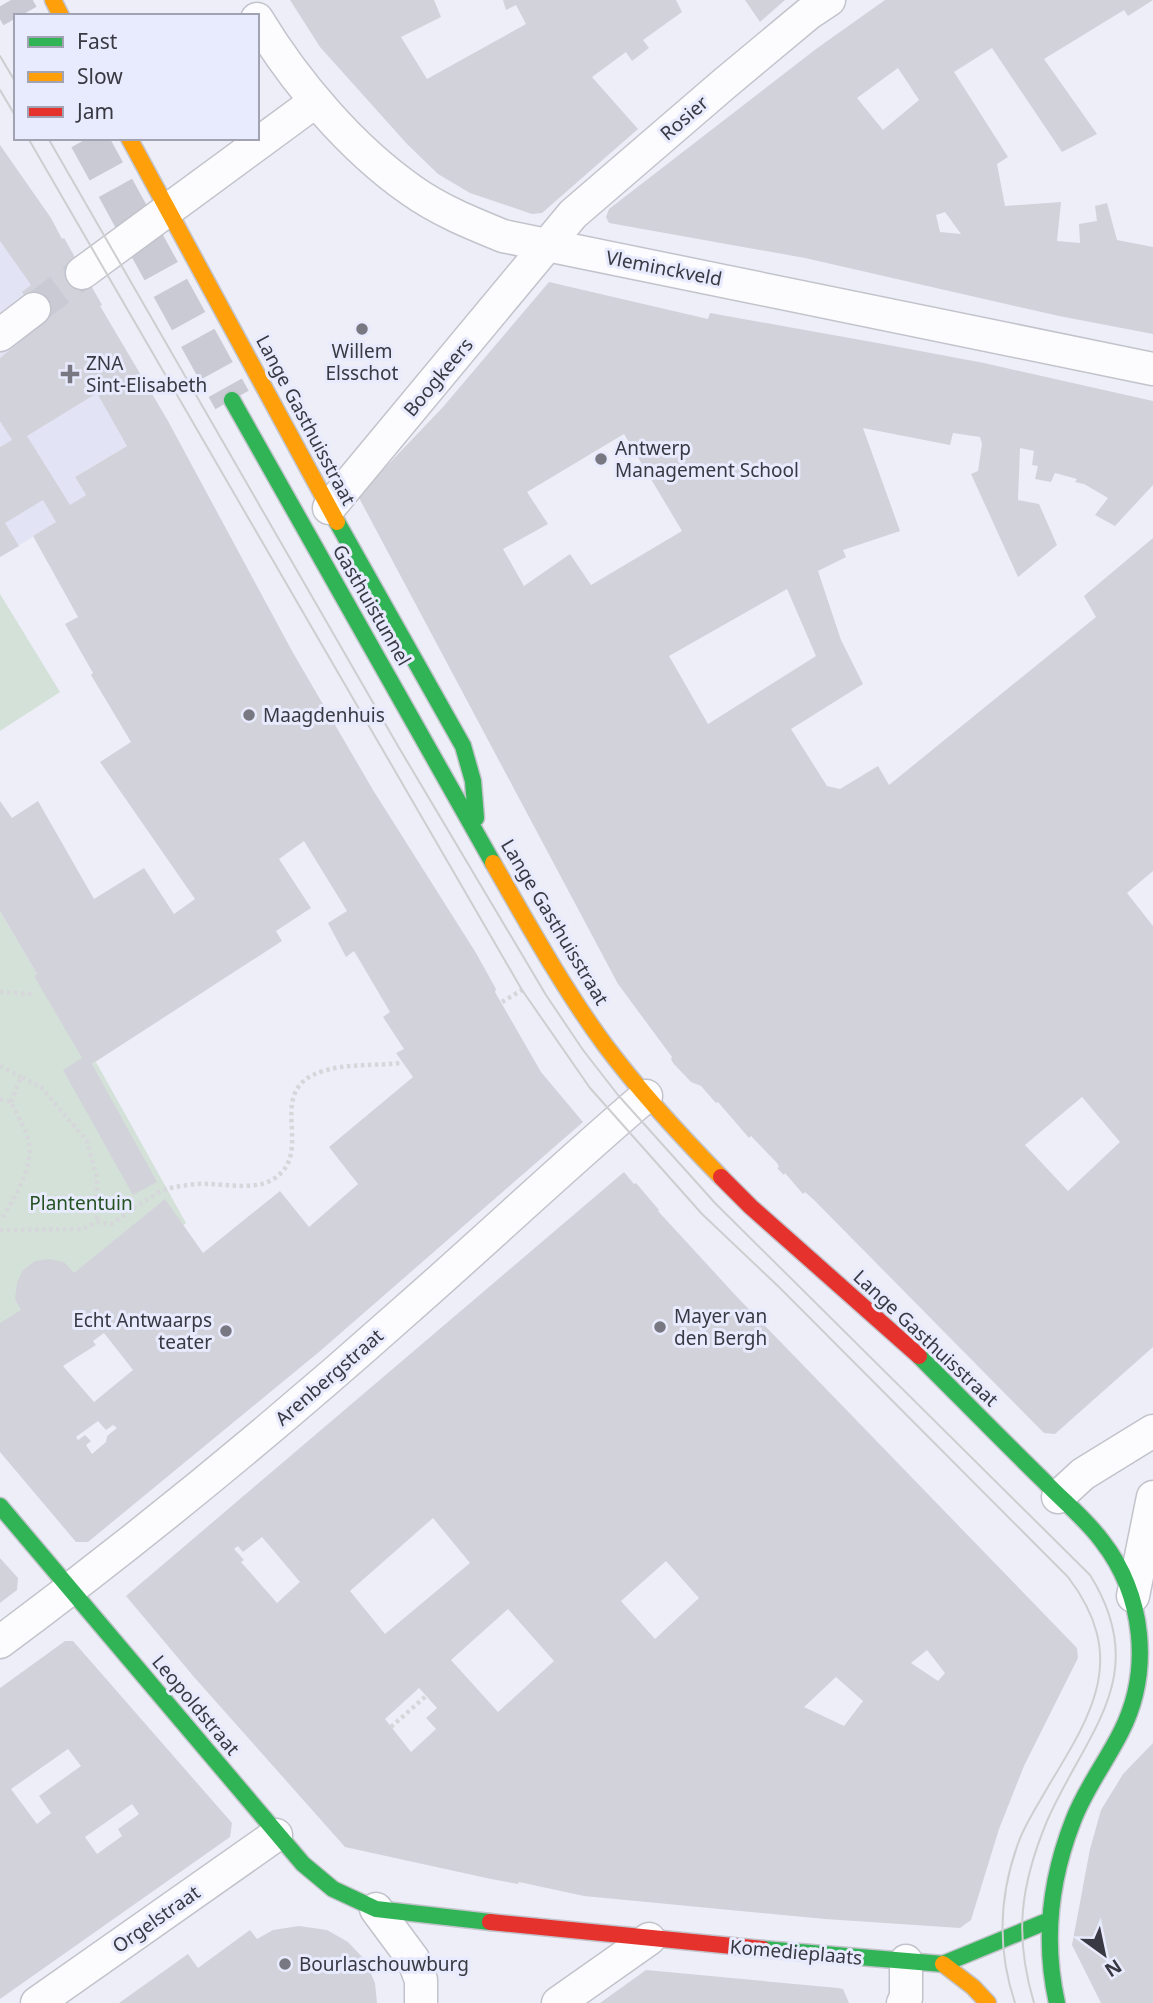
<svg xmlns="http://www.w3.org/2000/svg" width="1153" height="2003" font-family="'Noto Sans',sans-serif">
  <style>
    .built { fill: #e2e4f5 }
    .green { fill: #d4e1d8 }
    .building { fill: #d2d2db; fill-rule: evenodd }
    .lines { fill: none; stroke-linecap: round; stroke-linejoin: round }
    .street-tunnel { stroke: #c9cad4; stroke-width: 32; stroke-dasharray: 32 16; stroke-linecap: butt }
    .secondary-tunnel { stroke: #c9cad4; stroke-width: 38; stroke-dasharray: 38 19; stroke-linecap: butt }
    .street-casing { stroke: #c2c3cb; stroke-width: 35 }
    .fast-casing { stroke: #c2c3cb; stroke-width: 19 }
    .slow-casing { stroke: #c2c3cb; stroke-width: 19 }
    .jam-casing { stroke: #c2c3cb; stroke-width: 19 }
    .path { stroke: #d6d7da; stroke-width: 4.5; stroke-dasharray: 3.5 3.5; stroke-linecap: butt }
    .street { stroke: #fcfcfe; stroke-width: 32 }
    .fast { stroke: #30b455; stroke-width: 16 }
    .slow { stroke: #ff9f0a; stroke-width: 16 }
    .jam { stroke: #e5322d; stroke-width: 16 }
    .tram { stroke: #ceced1; stroke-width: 2 }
    .poi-dot { fill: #777882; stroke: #e8eafd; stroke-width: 2.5 }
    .labels { text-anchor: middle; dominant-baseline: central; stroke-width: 6; stroke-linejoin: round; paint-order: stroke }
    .street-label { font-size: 19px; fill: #383942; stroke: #e8eafd }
    .poi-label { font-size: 19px; fill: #383942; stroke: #e8eafd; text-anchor: start }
    .park-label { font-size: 19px; fill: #255222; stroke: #e8eafd }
  </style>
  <rect width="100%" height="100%" fill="#edeef8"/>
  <path class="built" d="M0 145 61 239 64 238 102 305 100 306 168 421 75 477 86 495 70 505 73 512 0 557Z"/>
  <path class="green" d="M0 594 60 692 0 731Z
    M0 911 37 974 34 976 92 1064 96 1062 186 1223 0 1360Z"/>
  <path class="building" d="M290 0H434L441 17 401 37 427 79 526 24 516 5 506 10 503 0H676L682 12 643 40 649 48 632 61 626 52 592 77 638 129 542 213 532 214 470 193 438 174 407 144 320 47Z
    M745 0H785L760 22Z
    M885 0H1153L1128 16 1124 10 1044 59 1097 134 1062 152 992 48 954 72 1008 157 997 164 1005 206 1061 202 1057 241 1080 243 1079 224 1097 221 1095 206 1107 203 1117 240 1153 247V334L1059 316 805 258 609 223 606 217 609 209 816 49ZM898 68 919 100 883 130 857 98ZM945 212 961 234 940 232 936 215Z
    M0 145 51 218 62 239 64 238 102 305 100 306 168 421 292 651 373 790 476 953 496 989 495 992 541 1072 583 1122 319 1352 88 1542H76L0 1452V1323L21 1310 15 1299 17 1283 22 1271 35 1261 49 1259 64 1262 74 1273 165 1199 203 1253 280 1191 309 1227 358 1184 329 1147 413 1077 396 1053 404 1049 383 1017 390 1012 354 951 346 957 328 923 347 911 304 841 279 859 311 908 276 931 282 941 92 1064 157 1182 133 1195 63 1070 82 1058 34 976 37 974 0 911V801L12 818 38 801 94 899 144 868 174 914 195 899 100 762 131 742 91 675 93 673 65 624 78 617 33 536 56 522 43 500 5 523 19 546 0 557V447L12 440 0 421V358L43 323 22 292 31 285 0 241ZM97 393 127 446 75 477 86 495 70 505 27 436ZM104 1333 133 1370 94 1402 63 1366 96 1345 93 1341ZM98 1421 106 1430 113 1425 117 1428 107 1436 106 1442 92 1454 86 1445 91 1441 85 1435 78 1440 76 1437Z
    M549 282 708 319 710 313 883 344 984 363 1153 401V485L1115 526 1095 515 1108 498 1084 484 1075 482 1077 479 1055 473 1051 482 1035 479 1038 466 1032 465 1034 451 1020 448 1018 500 1039 504 1057 545 1018 577 971 474 978 471 982 444 980 437 953 433 950 445 863 428 900 531 843 550 846 557 818 571 841 640 863 684 791 729 827 786 840 789 878 766 889 785 1096 617 1084 596 1153 538V871L1127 893 1153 926V1347L1055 1434 1044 1433 814 1200 805 1192 803 1194 785 1173 784 1175 777 1168 779 1167 777 1163 751 1136 749 1138 718 1102 716 1103 701 1086 691 1082 673 1063 671 1059 672 1057 618 984 358 496 443 407ZM624 434 682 531 591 585 570 554 524 586 503 549 548 524 527 492ZM787 589 816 656 708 724 669 656ZM1082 1097 1120 1142 1068 1191 1025 1145Z
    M624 1172 634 1184 636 1183 659 1210 658 1211 738 1298 1077 1648 1078 1658 1024 1766 999 1829 971 1920 960 1928 825 1919 584 1896 519 1882 518 1884 491 1879 345 1847 194 1677 126 1596ZM433 1518 470 1563 385 1634 350 1591ZM262 1537 300 1582 277 1603 241 1562 244 1560 234 1549 238 1546 243 1552ZM666 1561 699 1598 655 1639 621 1601ZM508 1609 554 1661 498 1712 451 1660ZM927 1650 945 1673 938 1681 911 1663ZM836 1677 863 1701 844 1726 804 1707ZM419 1688 437 1708 426 1718 436 1729 411 1752 385 1719Z
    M0 1558 18 1578 17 1590 0 1603Z
    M65 1641H73L232 1823 230 1837 0 1999V1688ZM68 1749 81 1766 39 1796 51 1813 37 1824 11 1789ZM132 1804 139 1814 118 1829 122 1836 97 1854 85 1837Z
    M1153 1743V2003H1101L1072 1945 1090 1849 1101 1810 1123 1774Z
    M299 1926 327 1930 348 1942 365 1960 375 1983 377 2003H119L188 1954 198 1968 250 1930 257 1939 273 1930Z
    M646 1970 838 1988 843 1989 849 2003H600Z"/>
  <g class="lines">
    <path class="street-tunnel" d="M34 309 82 273"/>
    <path class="secondary-tunnel" d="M11 0 20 16
      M88 138 232 400"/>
    <g class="street-casing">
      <path id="street" d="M257 19C295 82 351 148 411 190 439 210 471 223 503 236L1153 369
        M82 273 316 101
        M0 335 34 309
        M329 508 573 214 724 84 808 14 829 0
        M1058 1497 1083 1474 1153 1431
        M1133 1596 1153 1497
        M0 1642C140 1538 275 1427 405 1311 486 1240 564 1166 646 1096
        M376 1909 413 1959 421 1980V2003
        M37 2003 276 1835
        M558 2003 649 1939
        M903 2003 906 1998V1961"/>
    </g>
    <g class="fast-casing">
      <path id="fast" d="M232 400 493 863
        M337 522 463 746 473 781 476 818
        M919 1356C960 1397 1001 1439 1043 1480 1062 1500 1086 1519 1102 1541 1144 1595 1152 1671 1121 1732 1106 1762 1085 1789 1073 1821 1050 1880 1043 1941 1057 2003
        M0 1506 303 1864 333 1889 376 1909 490 1922
        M763 1949 943 1964 1050 1920"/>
    </g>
    <g class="slow-casing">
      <path id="slow" d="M53 0 61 16
        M129 138 337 522
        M493 863C528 924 563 988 605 1045 640 1092 680 1135 721 1177
        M943 1964 973 1987 988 2003"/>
    </g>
    <g class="jam-casing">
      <path id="jam" d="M721 1177 751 1207 919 1356
        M490 1922 763 1949"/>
    </g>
    <path class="path" d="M0 992 34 994
      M502 1002 522 990
      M0 1066 21 1077
      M0 1099 11 1102C17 1115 26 1129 29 1143 34 1165 13 1203 0 1220
      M11 1102 21 1077 41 1087 87 1141 97 1179V1222
      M0 1230 82 1229 97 1222 111 1224C125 1215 156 1191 170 1188 182 1186 195 1183 207 1184 229 1184 256 1191 275 1178 316 1150 262 1090 323 1071 349 1063 376 1066 402 1063
      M391 1727 426 1696"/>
    <use href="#street" class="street"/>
    <use href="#fast" class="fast"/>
    <use href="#slow" class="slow"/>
    <use href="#jam" class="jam"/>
    <path class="tram" d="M0 56 16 83
      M0 90 16 117
      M28 138 522 990 590 1088 702 1214 779 1287 1068 1577C1128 1656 1094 1711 1049 1785 1039 1803 1026 1822 1019 1841 999 1894 997 1949 1015 2003
      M48 138 398 746 546 995 583 1050 618 1095 715 1203 1090 1575C1153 1676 1086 1732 1047 1821 1020 1886 1014 1936 1034 2003"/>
  </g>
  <g class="poi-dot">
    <circle cx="362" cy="329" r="7"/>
    <path d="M66.5 363.5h7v7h7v7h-7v7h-7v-7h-7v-7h7z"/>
    <circle cx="601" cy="459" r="7"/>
    <circle cx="249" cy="715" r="7"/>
    <circle cx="660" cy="1327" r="7"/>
    <circle cx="226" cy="1331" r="7"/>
    <circle cx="285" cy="1964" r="7"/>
  </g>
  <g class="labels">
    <g class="street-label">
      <text transform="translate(684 118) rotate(-41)">Rosier</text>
      <text transform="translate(664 268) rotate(11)">Vleminckveld</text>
      <text transform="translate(438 377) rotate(-50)">Boogkeers</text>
      <text transform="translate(306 420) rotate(62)">Lange Gasthuisstraat</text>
      <text transform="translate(372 605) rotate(60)">Gasthuistunnel</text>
      <text transform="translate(555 922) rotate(59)">Lange Gasthuisstraat</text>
      <text transform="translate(926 1338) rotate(43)">Lange Gasthuisstraat</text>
      <text transform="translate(329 1377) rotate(-41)">Arenbergstraat</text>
      <text transform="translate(196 1705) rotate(50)">Leopoldstraat</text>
      <text transform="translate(156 1919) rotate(-35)">Orgelstraat</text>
      <text transform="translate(796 1952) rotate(5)">Komedieplaats</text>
    </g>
    <g class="poi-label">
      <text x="362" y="351" text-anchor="middle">Willem<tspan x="362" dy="22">Elsschot</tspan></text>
      <text x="86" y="363">ZNA<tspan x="86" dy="22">Sint-Elisabeth</tspan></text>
      <text x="615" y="448">Antwerp<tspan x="615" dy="22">Management School</tspan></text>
      <text x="263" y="715">Maagdenhuis</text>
      <text x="674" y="1316">Mayer van<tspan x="674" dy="22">den Bergh</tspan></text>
      <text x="212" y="1320" text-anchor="end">Echt Antwaarps<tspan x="212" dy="22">teater</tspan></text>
      <text x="299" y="1964">Bourlaschouwburg</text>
    </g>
    <g class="park-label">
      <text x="81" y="1203">Plantentuin</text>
    </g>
  </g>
  <rect x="14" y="14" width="245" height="126" fill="#e8eafd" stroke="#a2a3b2" stroke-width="2"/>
  <rect x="28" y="37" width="35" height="10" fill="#30b455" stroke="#a2a3b2" stroke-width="2"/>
  <text x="77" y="49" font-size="21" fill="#383942">Fast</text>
  <rect x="28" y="72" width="35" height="10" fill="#ff9f0a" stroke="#a2a3b2" stroke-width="2"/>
  <text x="77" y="84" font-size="21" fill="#383942">Slow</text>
  <rect x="28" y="107" width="35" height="10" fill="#e5322d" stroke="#a2a3b2" stroke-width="2"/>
  <text x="77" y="119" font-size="21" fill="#383942">Jam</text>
  <g transform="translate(1104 1954) rotate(147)" stroke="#e8eafd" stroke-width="5" paint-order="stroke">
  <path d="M0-5L12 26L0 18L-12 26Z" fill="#383942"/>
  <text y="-10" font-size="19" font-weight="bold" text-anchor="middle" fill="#383942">N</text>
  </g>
</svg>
